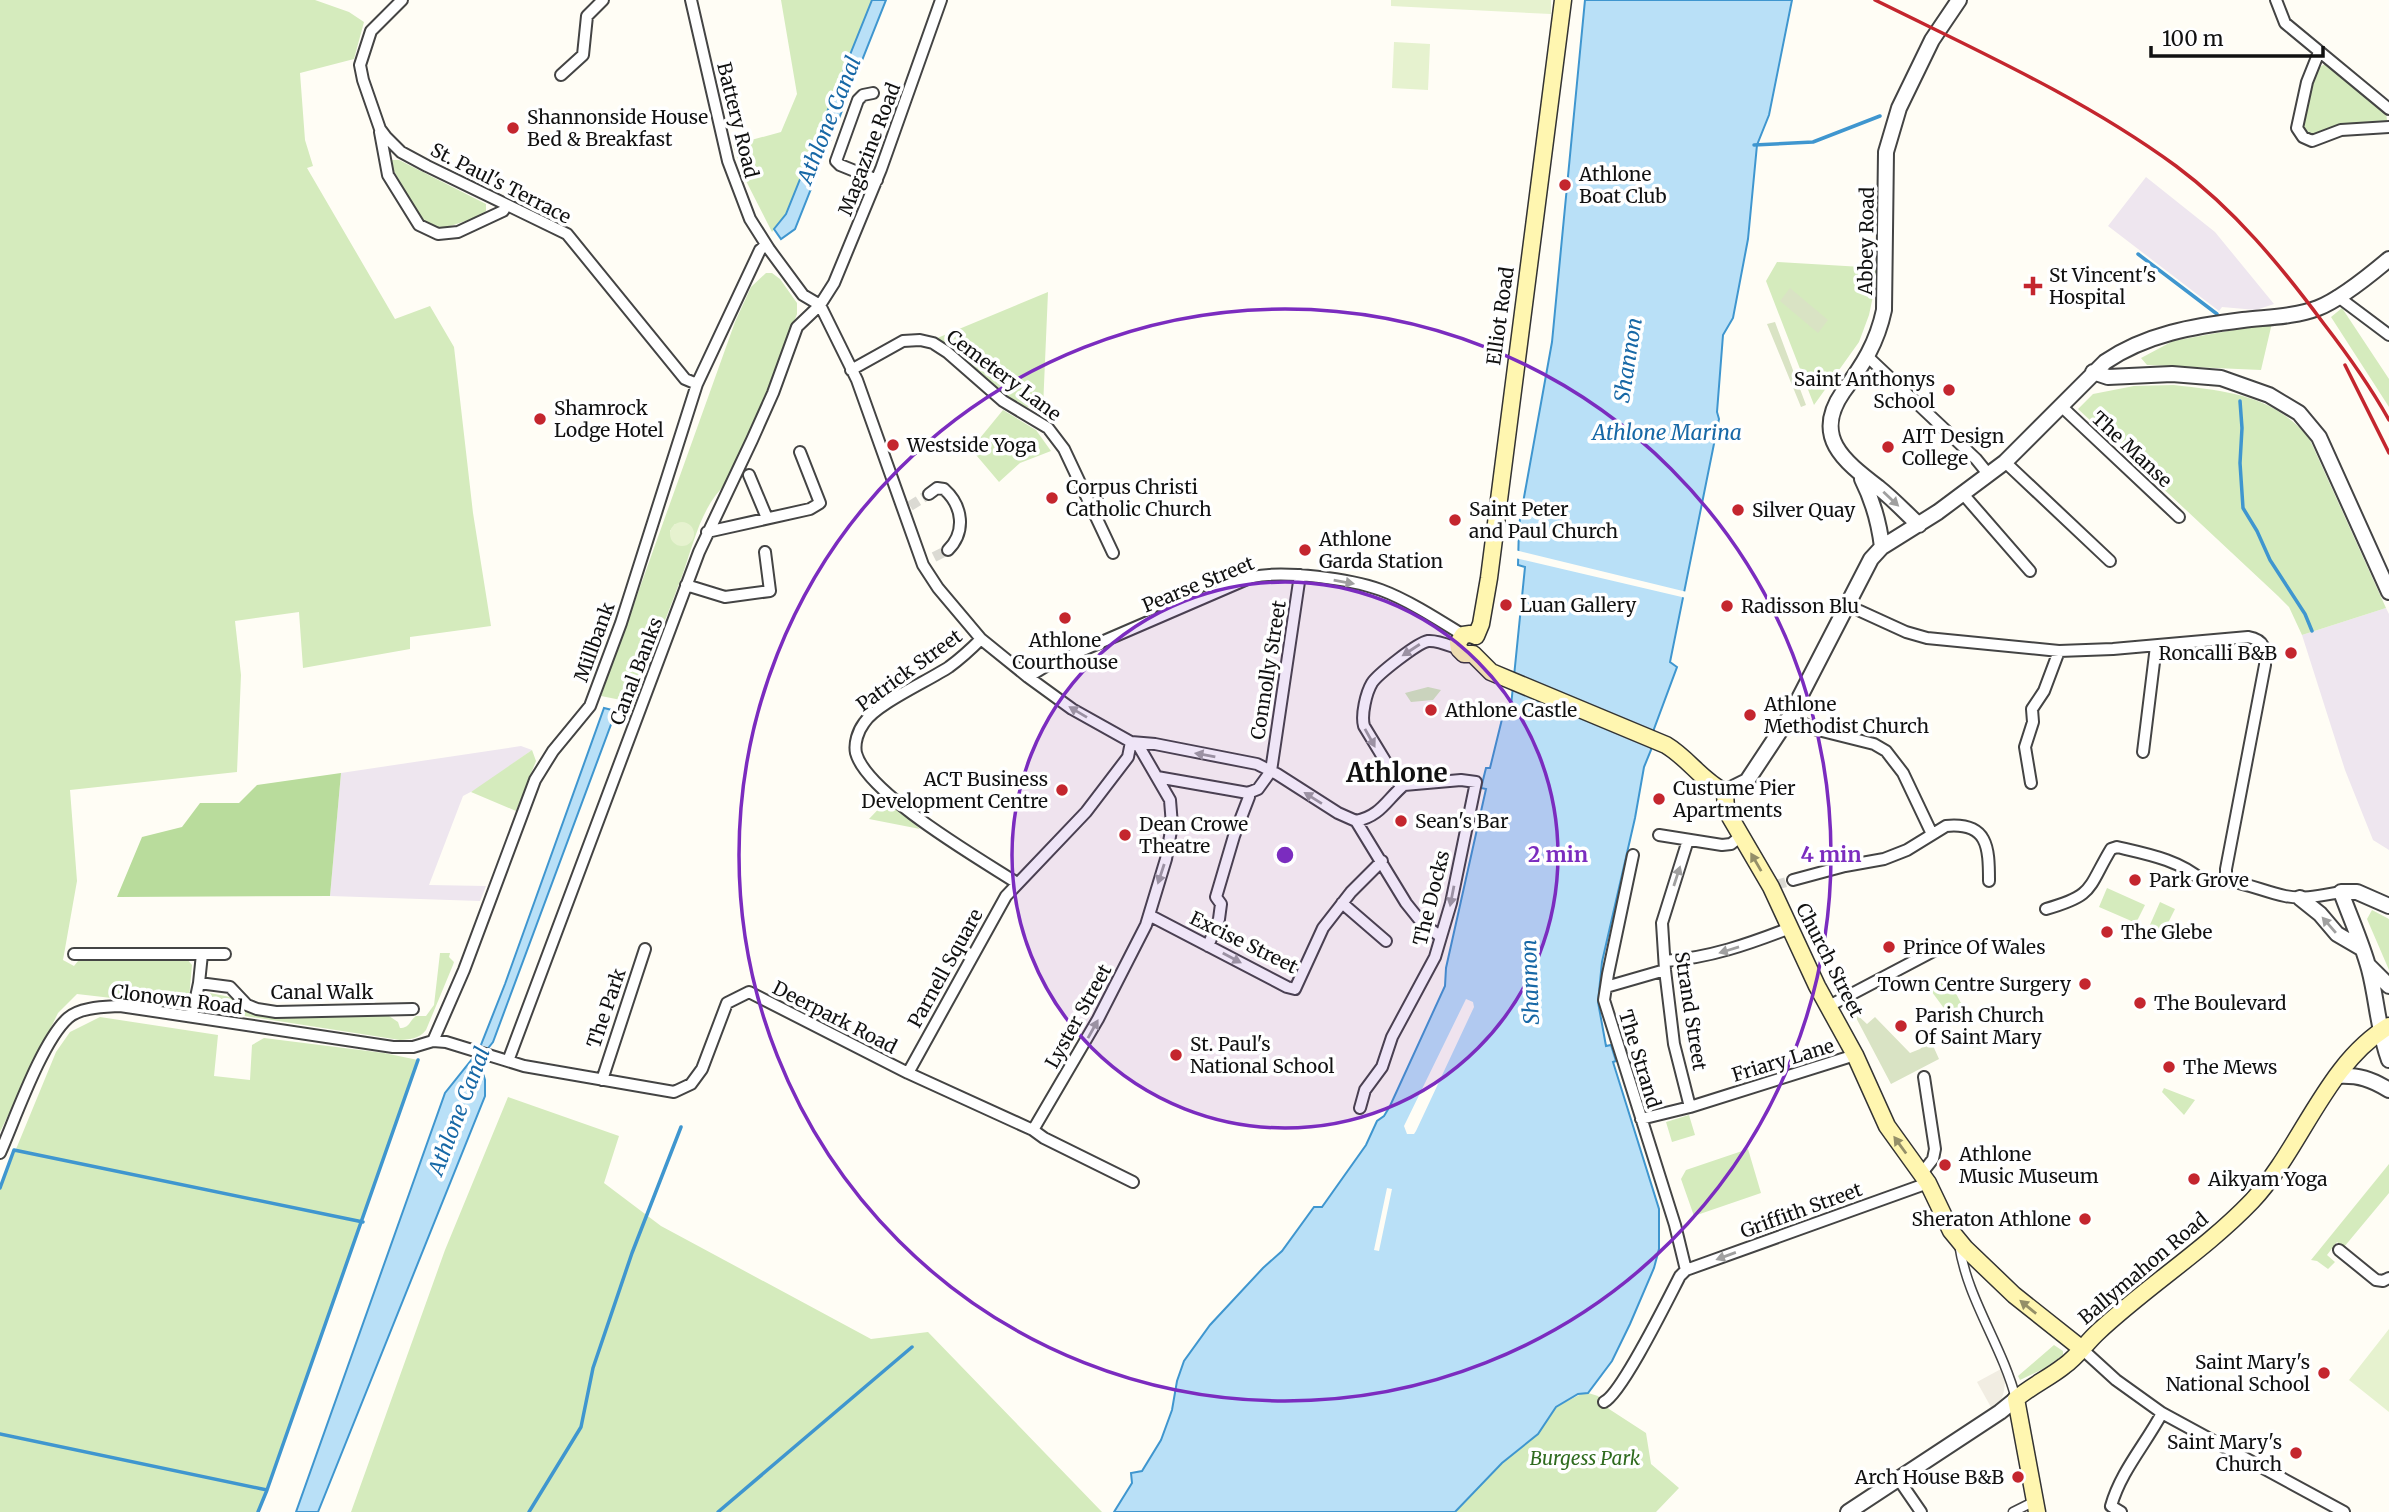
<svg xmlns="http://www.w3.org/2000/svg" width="2389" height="1512" font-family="Merriweather,serif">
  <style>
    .industrial { fill: #eee6ef }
    .green { fill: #d5ebbd; fill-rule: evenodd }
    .forest { fill: #b9dc9c }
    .cemetery { fill: #d9e3c4 }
    .pitch { fill: #e6f2cf }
    .plaza { fill: #f1ede2 }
    .water { fill: #b9e0f7; stroke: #3f96cf; stroke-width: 2 }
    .pier { fill: #fffdf5 }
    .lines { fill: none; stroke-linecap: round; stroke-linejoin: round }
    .stream { stroke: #3f96cf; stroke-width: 3.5 }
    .minor-tunnel { stroke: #dbdad3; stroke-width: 10; stroke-dasharray: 10 5; stroke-linecap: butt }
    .pedestrian-casing { stroke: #444; stroke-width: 11 }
    .minor-casing { stroke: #444; stroke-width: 14 }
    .tertiary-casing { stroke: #444; stroke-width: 18 }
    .secondary-casing { stroke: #333; stroke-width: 19 }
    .pedestrian { stroke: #fff; stroke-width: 8 }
    .minor { stroke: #fff; stroke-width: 10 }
    .tertiary { stroke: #fff; stroke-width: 14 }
    .secondary { stroke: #fff6b0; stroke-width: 16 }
    .rail { stroke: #c4262e; stroke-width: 3.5 }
    .oneway { fill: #a0a0a0 }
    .oneway2 { fill: #948f68 }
    .ring { fill: none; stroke: #7b2cbf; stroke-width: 3.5 }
    .poi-dot { fill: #c4262e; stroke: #fff; stroke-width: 2.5 }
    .labels { text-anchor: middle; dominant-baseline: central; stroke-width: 7; stroke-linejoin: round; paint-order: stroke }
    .poi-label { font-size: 19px; fill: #111; stroke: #fff; text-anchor: start }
    .street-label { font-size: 19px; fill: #111; stroke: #fff }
    .park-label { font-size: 19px; font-style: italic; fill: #2f6b1f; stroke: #fff }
    .water-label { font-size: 21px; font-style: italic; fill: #1768a6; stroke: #fff }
    .district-label { font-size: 26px; font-weight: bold; fill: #111; stroke: #fff }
    .centre { fill: #7b2cbf; stroke: #fff; stroke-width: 3.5 }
    .ring-label { font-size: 21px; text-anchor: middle; font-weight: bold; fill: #7b2cbf; stroke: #fff; stroke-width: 7; stroke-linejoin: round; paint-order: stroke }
  </style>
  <rect width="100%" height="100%" fill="#fffdf5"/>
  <path class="industrial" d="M2146 177 2215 232 2274 304 2256 310 2222 307 2219 311 2108 226Z
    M2386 608 2389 614V850L2373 840 2345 770 2302 635Z
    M521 746 532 750 480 787 463 796 429 885 486 886 480 901 330 896 341 773Z"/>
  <path class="green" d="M0 0H315L349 12 364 22 354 59 300 73 305 140 313 166 307 168 395 319 430 306 454 347 473 513 491 626 410 637V649L303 668 299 612 235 621 241 675 237 772 70 790 77 881 63 960 74 966 78 961 84 959H187L192 965 189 998 181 1006 77 994 58 1013 0 1132Z
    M781 0H872L786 214 772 232 744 177 733 145 781 132 797 94Z
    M2325 64 2386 113 2387 120 2383 123 2345 124 2316 135 2305 131 2302 124C2306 106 2307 71 2325 64Z
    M392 160H399L486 204V211L478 217 441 229 427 225 418 213 390 164Z
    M1777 262 1879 268 1869 315 1859 342 1814 405 1766 281Z
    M766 273H772L780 279 797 303V314L759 414 726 484C701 506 693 546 682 576 666 618 650 661 631 702L601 696 735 322 751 287ZM675 524 692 529 693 538 689 542 678 545 670 531Z
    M1048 292 1043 408 1020 407 1001 394 944 344 935 339Z
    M2342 308 2389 379V407L2331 317Z
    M2272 323 2261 370 2147 365 2141 358 2173 341Z
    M2174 385C2226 391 2276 395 2310 440L2386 608 2302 635 2289 607 2278 596 2078 409 2093 394 2134 386Z
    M1003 410 1036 430 1051 451 1020 463 999 482 971 449Z
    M1428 687 1441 690 1433 700 1411 702 1405 693Z
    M532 750 536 761 516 811 471 792Z
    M887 800 920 829 869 819Z
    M2107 888 2145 905 2136 923 2099 907Z
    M2160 902 2175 909 2165 929 2158 931 2149 927Z
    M2372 910 2389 919V970L2367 919Z
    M440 953H450L449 957 454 962 453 965 426 1030C419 1039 411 1039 400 1040L213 1011 206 1002 210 993 230 997 235 1001 237 999 253 1014 262 1016H389L398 1022 400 1028C410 1028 409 1021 416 1016H426L434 1005Z
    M1946 974 1964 1009 1952 1019 1926 984Z
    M100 1017 218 1035 214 1076 250 1080 252 1045 264 1038 384 1053 418 1060 258 1512H0V1188L56 1052 70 1032Z
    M1975 1031H1978L1981 1048 1946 1046 1961 1037 1969 1038Z
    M2164 1088 2195 1100 2184 1115 2162 1092Z
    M508 1097 619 1136 604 1183 661 1226 871 1339 928 1332 1102 1512H351L445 1250Z
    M1689 1115 1695 1135 1672 1142 1666 1122Z
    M1748 1149 1761 1193 1694 1216 1681 1179 1686 1170Z
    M2389 1164V1193L2344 1247 2337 1242 2327 1255 2335 1262 2328 1269 2317 1261 2311 1260Z
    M2054 1345 2063 1351V1355L2045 1368 2020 1380 2018 1376Z
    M1585 1392 1598 1396 1609 1409 1646 1433 1651 1464 1679 1488 1656 1512H1455L1502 1463 1538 1434 1556 1407Z"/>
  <path class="forest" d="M341 773 330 896 117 897 142 837 182 827 200 803H239L257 785Z"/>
  <path class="cemetery" d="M1790 288 1828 320 1818 333 1780 301Z
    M1775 322 1806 405 1801 407 1767 324Z
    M1852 1010 1867 1024 1875 1017 1910 1053 1920 1049 1930 1039 1939 1059 1891 1084Z"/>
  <path class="pitch" d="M1391 0H1551V14L1391 6Z
    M1394 42 1430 44 1428 90 1392 88Z
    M670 534a12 12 0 1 1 24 0a12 12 0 1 1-24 0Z
    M2389 1329V1412L2349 1380Z"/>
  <path class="plaza" d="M2001 1369 2005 1382 2004 1391 2001 1401 1992 1409 1977 1382Z"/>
  <path class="water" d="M872 0H886L795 229 781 239 774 229 786 214Z
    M1585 0H1792L1769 115 1757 145 1748 239 1733 318 1723 335 1717 412 1719 419 1670 662 1677 667 1654 729 1651 750 1644 767 1635 818 1602 962 1598 1002 1606 1046 1611 1045 1616 1061 1613 1062 1659 1209V1249L1654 1268 1630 1324 1612 1361 1588 1393 1578 1394 1556 1407 1538 1434 1502 1463 1455 1512H1114L1132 1483 1131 1473 1142 1471 1161 1440 1172 1410 1177 1381 1184 1361 1210 1325 1263 1268 1282 1251 1314 1207H1322L1366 1145 1377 1121 1384 1116 1390 1106 1445 986 1446 968 1486 789 1481 788 1486 768H1490L1503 715 1511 706 1525 567 1518 565 1519 525 1552 342Z
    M604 708 616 711 493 1042 485 1052 479 1050 505 984Z
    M473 1058 479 1060 485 1080V1096L318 1512H296L445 1093Z"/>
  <path class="pier" d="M1515 550 1687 592 1686 598 1515 558Z
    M1466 999 1473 1002 1474 1007 1416 1131 1414 1134H1407L1404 1126Z
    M1387 1188 1392 1189 1379 1251 1374 1250Z"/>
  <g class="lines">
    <path class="stream" d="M1754 145 1813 142 1880 116
      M2138 254 2217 314
      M2240 401 2242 428 2240 463 2243 508 2257 531 2270 560 2305 614 2312 631
      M0 1188 14 1150 363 1222
      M0 1434 267 1490 258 1512
      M267 1490 418 1060
      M529 1512 581 1427 593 1368 632 1253 681 1127
      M718 1512 912 1347"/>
    <path class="minor-tunnel" d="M910 506 929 494
      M934 557 948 550
      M1776 885 1793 880"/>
    <g class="pedestrian-casing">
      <path id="pedestrian" d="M1959 1244C1967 1299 2002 1345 2016 1399
        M2013 1512 2033 1502"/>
    </g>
    <g class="minor-casing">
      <path id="minor" d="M402 0 371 31 360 65 363 80 380 129 386 137 401 152 427 166 567 234 685 379 697 384
        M691 0 728 161 750 219 769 249 803 295 820 305
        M2276 0 2285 23 2389 109
        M2319 52 2307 82 2297 128 2303 137 2312 141 2341 130 2389 127
        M561 75 583 55 587 16 603 0
        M873 93 863 95 858 100 836 161 840 165 877 180
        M380 132 388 175 419 225 438 234 458 232 503 211 507 205
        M2337 296 2389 335
        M820 305 857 380 923 565 938 588 981 639 1028 677 1072 709 1131 742 1155 744 1257 764 1277 774 1338 813 1356 821
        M1868 357 1976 459 1989 475
        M851 370 903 341 920 340 933 343 947 352 1003 401 1048 428 1064 449 1113 553
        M2061 406 2179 517
        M2005 462 2110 561
        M749 475 767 518
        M929 494 937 488 944 489C963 506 966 532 948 550
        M1963 494 2030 571
        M707 532 810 509 820 503 800 452
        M686 585 725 597 770 591 765 552
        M1860 611 1906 632 1927 638 2059 651 2113 649 2248 637C2265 640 2266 649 2265 665L2226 869V880
        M981 639C971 649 960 659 949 667 928 681 876 704 864 723 858 731 854 743 856 753 867 794 980 859 1017 883
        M1028 677 1046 666 1252 577C1285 570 1350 579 1381 590 1408 600 1439 620 1463 635
        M1790 716 1814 729 1874 744 1886 751 1903 773 1932 834
        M2143 752 2156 646
        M1271 771 1300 575
        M1157 777 1248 793 1258 789 1271 771
        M2031 783 2025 747 2033 722 2032 709 2044 691 2059 651
        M1401 787 1364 726C1361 715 1366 693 1372 683 1377 675 1417 643 1428 641 1438 640 1450 646 1459 649
        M1356 821C1381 816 1387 799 1404 785L1461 780 1476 782 1451 903 1435 957 1392 1037 1382 1067 1365 1090 1360 1108
        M1356 821 1406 903 1422 923 1441 937
        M1659 835 1722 845 1731 844 1741 836
        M1688 840 1662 923 1665 970 1674 1044 1690 1107
        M1633 855 1608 974 1604 1000 1675 1225 1686 1270
        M1793 880 1845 866 1884 859 1907 850 1946 826C1988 822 1989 847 1989 881
        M1342 903 1386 941
        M2046 909C2095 895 2087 889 2111 849L2117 847C2147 854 2180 860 2203 881 2233 876 2257 890 2285 896 2304 900 2323 895 2341 892
        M1149 915 1287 987 1295 989 1323 928 1351 892 1382 861
        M1208 946 1219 919 1221 904 1216 897 1234 836 1249 797 1248 793
        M74 954H225
        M1665 961C1709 958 1749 944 1790 928
        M199 983 230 987 247 1005 257 1009 276 1012 413 1009
        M1606 987 1665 970
        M1829 1006 1941 947
        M192 1016 199 983 202 954
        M433 1041 464 970 535 780 553 751 590 706 621 623 697 384 760 250 766 245
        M508 1061 699 552 752 440 773 393 797 327 820 305 834 283 881 169 941 0
        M908 1073 1006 896 1086 812 1128 757 1131 742
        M602 1080 645 949
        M1641 1119 1690 1107 1855 1055
        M1033 1130 1098 1019 1146 925 1166 859 1172 825 1170 800 1137 743
        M0 1153C15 1119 42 1041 68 1018 80 1007 104 1007 120 1006L393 1047H413L433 1041 446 1042 524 1066 674 1092 691 1084 702 1069 727 1003 749 992 908 1073 1033 1130 1044 1138 1133 1182
        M1922 1173 1933 1159 1935 1149 1924 1077
        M2339 1250 2376 1280 2383 1281 2389 1278
        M2082 1349 2116 1380 2162 1413 2344 1512
        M1604 1402C1622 1393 1668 1299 1680 1276L1686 1270 1928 1183
        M1899 1480 1921 1512
        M2121 1512 2111 1506C2121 1471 2145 1445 2162 1413"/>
    </g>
    <g class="tertiary-casing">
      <path id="tertiary" d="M2093 372 2108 377 2172 374 2221 378 2269 395 2299 413 2319 437 2389 592
        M1862 479C1873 501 1879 522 1882 547
        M1919 525C1906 513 1893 499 1879 488 1844 461 1812 437 1843 392 1863 365 1877 343 1884 310L1886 152 1899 108 1932 40 1959 0
        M1725 792 1747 781 1790 716 1871 559 1882 547 1938 512 2005 462 2105 362C2146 334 2194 326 2243 320 2268 317 2294 317 2318 308 2341 299 2370 275 2389 259
        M2300 898 2320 914 2337 934 2361 948
        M2389 906 2357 892H2341C2350 917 2362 943 2369 969 2377 999 2378 1031 2389 1060
        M2369 966 2389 986
        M2338 1076C2359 1075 2371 1079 2389 1090
        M1848 1512 2000 1412 2016 1399"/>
    </g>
    <g class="secondary-casing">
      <path id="secondary" d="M1476 636 1470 634 1463 635 1458 643 1459 649 1464 654H1473L1491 672 1666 745C1688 758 1702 781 1725 792L1726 810 1771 887 1817 986 1855 1055 1887 1126 1928 1183 1951 1231 1965 1248 2014 1295 2082 1349
        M1476 636 1481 624 1489 578 1563 0
        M2037 1512 2016 1399C2031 1386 2049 1378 2064 1366 2077 1357 2086 1343 2098 1332 2147 1286 2205 1250 2252 1201 2301 1149 2326 1063 2389 1026"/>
    </g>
    <use href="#pedestrian" class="pedestrian"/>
    <use href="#minor" class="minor"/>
    <use href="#tertiary" class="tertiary"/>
    <use href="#secondary" class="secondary"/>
    <path class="rail" d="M1875 0C1978 51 2083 98 2176 166 2234 209 2281 266 2324 324 2348 355 2370 386 2389 420
      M2345 365 2389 453"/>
  </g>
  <defs><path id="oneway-solid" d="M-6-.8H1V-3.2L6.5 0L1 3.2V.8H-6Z" transform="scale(1.75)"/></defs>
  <g class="oneway">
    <use href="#oneway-solid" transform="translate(1891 499) rotate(43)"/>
    <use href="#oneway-solid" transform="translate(1344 582) rotate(10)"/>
    <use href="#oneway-solid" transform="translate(1411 650) rotate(147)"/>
    <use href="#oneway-solid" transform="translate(1078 712) rotate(-149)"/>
    <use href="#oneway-solid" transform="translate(1370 738) rotate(61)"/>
    <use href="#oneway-solid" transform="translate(1205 755) rotate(-170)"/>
    <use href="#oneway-solid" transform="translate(1313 798) rotate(-148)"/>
    <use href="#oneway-solid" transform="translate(1161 874) rotate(108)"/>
    <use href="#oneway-solid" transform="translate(1677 876) rotate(-72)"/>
    <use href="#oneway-solid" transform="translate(1452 896) rotate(101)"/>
    <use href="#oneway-solid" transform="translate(2329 925) rotate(-131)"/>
    <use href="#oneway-solid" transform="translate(1729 950) rotate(163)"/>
    <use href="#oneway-solid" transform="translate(1232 958) rotate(28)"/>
    <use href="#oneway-solid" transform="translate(1093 1029) rotate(-61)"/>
    <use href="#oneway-solid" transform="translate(1726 1256) rotate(160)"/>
  </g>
  <g class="oneway2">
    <use href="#oneway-solid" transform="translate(1756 862) rotate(-120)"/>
    <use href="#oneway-solid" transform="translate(1900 1145) rotate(-126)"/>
    <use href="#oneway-solid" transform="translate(2028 1307) rotate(-141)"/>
  </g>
  <circle cx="1285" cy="855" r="273" fill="#7b2cbf" fill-opacity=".12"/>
  <g class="ring">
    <circle cx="1285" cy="855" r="273"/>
    <circle cx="1285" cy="855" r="546"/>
  </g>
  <g class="poi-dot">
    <circle cx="513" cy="128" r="7"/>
    <circle cx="1565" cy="185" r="7"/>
    <path d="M2029.5 275.5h7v7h7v7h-7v7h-7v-7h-7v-7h7z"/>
    <circle cx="1949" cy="390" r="7"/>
    <circle cx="540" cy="419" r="7"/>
    <circle cx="893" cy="445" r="7"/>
    <circle cx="1888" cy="447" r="7"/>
    <circle cx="1052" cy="498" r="7"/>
    <circle cx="1738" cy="510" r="7"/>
    <circle cx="1455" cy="520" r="7"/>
    <circle cx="1305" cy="550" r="7"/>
    <circle cx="1506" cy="605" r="7"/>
    <circle cx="1727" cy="606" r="7"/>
    <circle cx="1065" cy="618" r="7"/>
    <circle cx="2291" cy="653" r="7"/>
    <circle cx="1431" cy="710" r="7"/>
    <circle cx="1750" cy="715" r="7"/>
    <circle cx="1062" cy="790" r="7"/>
    <circle cx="1659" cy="799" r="7"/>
    <circle cx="1401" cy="821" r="7"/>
    <circle cx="1125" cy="835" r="7"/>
    <circle cx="2135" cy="880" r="7"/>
    <circle cx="2107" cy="932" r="7"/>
    <circle cx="1889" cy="947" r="7"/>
    <circle cx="2085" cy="984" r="7"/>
    <circle cx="2140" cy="1003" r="7"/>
    <circle cx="1901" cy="1026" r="7"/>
    <circle cx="1176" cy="1055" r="7"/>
    <circle cx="2169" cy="1067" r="7"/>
    <circle cx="1945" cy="1165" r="7"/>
    <circle cx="2194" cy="1179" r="7"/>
    <circle cx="2085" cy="1219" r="7"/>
    <circle cx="2324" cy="1373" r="7"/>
    <circle cx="2296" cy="1453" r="7"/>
    <circle cx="2018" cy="1477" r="7"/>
  </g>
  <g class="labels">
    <g class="poi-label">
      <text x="527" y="117">Shannonside House<tspan x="527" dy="22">Bed &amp; Breakfast</tspan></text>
      <text x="1579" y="174">Athlone<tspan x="1579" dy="22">Boat Club</tspan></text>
      <text x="2049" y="275">St Vincent's<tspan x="2049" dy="22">Hospital</tspan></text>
      <text x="1935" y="379" text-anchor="end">Saint Anthonys<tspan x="1935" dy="22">School</tspan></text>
      <text x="554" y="408">Shamrock<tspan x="554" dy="22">Lodge Hotel</tspan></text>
      <text x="1902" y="436">AIT Design<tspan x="1902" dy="22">College</tspan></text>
      <text x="907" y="445">Westside Yoga</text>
      <text x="1066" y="487">Corpus Christi<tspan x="1066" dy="22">Catholic Church</tspan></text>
      <text x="1469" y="509">Saint Peter<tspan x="1469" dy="22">and Paul Church</tspan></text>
      <text x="1752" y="510">Silver Quay</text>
      <text x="1319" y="539">Athlone<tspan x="1319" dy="22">Garda Station</tspan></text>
      <text x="1520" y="605">Luan Gallery</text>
      <text x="1741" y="606">Radisson Blu</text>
      <text x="1065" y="640" text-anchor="middle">Athlone<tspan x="1065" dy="22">Courthouse</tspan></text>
      <text x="2277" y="653" text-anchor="end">Roncalli B&amp;B</text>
      <text x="1764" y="704">Athlone<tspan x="1764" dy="22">Methodist Church</tspan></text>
      <text x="1445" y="710">Athlone Castle</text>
      <text x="1048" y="779" text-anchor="end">ACT Business<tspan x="1048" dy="22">Development Centre</tspan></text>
      <text x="1673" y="788">Custume Pier<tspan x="1673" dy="22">Apartments</tspan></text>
      <text x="1415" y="821">Sean's Bar</text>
      <text x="1139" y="824">Dean Crowe<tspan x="1139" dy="22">Theatre</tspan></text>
      <text x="2149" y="880">Park Grove</text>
      <text x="2121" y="932">The Glebe</text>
      <text x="1903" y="947">Prince Of Wales</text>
      <text x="2071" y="984" text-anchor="end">Town Centre Surgery</text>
      <text x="2154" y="1003">The Boulevard</text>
      <text x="1915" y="1015">Parish Church<tspan x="1915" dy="22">Of Saint Mary</tspan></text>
      <text x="1190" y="1044">St. Paul's<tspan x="1190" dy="22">National School</tspan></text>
      <text x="2183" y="1067">The Mews</text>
      <text x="1959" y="1154">Athlone<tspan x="1959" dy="22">Music Museum</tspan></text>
      <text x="2208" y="1179">Aikyam Yoga</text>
      <text x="2071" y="1219" text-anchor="end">Sheraton Athlone</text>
      <text x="2310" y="1362" text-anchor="end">Saint Mary's<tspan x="2310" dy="22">National School</tspan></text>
      <text x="2282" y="1442" text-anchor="end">Saint Mary's<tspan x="2282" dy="22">Church</tspan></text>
      <text x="2004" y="1477" text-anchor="end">Arch House B&amp;B</text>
    </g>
    <g class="street-label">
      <text transform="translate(738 120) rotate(76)">Battery Road</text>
      <text transform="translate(869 149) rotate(-69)">Magazine Road</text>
      <text transform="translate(501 183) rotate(27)">St. Paul's Terrace</text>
      <text transform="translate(1866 241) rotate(-89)">Abbey Road</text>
      <text transform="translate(1500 316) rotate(-82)">Elliot Road</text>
      <text transform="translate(1004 375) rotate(37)">Cemetery Lane</text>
      <text transform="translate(2132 449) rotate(43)">The Manse</text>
      <text transform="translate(1198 584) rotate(-22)">Pearse Street</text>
      <text transform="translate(594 642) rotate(-70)">Millbank</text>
      <text transform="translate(909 670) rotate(-36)">Patrick Street</text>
      <text transform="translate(1268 670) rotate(-81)">Connolly Street</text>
      <text transform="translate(636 671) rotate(-69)">Canal Banks</text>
      <text transform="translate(1431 898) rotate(-76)">The Docks</text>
      <text transform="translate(1244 942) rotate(26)">Excise Street</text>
      <text transform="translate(1830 960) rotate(63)">Church Street</text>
      <text transform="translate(945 968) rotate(-61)">Parnell Square</text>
      <text x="322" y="992">Canal Walk</text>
      <text transform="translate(177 999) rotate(7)">Clonown Road</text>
      <text transform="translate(606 1008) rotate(-71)">The Park</text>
      <text transform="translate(1691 1011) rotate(81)">Strand Street</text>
      <text transform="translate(1078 1016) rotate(-61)">Lyster Street</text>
      <text transform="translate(835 1017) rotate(27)">Deerpark Road</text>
      <text transform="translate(1640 1059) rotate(73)">The Strand</text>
      <text transform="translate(1783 1060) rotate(-17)">Friary Lane</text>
      <text transform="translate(1801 1210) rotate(-20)">Griffith Street</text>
      <text transform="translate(2143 1268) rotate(-40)">Ballymahon Road</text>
    </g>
    <g class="park-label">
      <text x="1585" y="1458">Burgess Park</text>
    </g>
    <g class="water-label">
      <text transform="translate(829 120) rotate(-68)">Athlone Canal</text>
      <text transform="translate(1628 360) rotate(-81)">Shannon</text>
      <text x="1667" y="432">Athlone Marina</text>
      <text transform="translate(1530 982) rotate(-92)">Shannon</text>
      <text transform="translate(459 1111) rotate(-69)">Athlone Canal</text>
    </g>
    <g class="district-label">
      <text x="1397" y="772">Athlone</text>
    </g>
  </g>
  <circle cx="1285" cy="855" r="10" class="centre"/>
  <g class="ring-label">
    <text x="1558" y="862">2 min</text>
    <text x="1831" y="862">4 min</text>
  </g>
  <path d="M2151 46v10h172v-10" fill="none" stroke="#111111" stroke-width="3.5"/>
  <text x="2162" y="46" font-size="21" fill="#111111" stroke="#ffffff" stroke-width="5" paint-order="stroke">100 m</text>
</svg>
